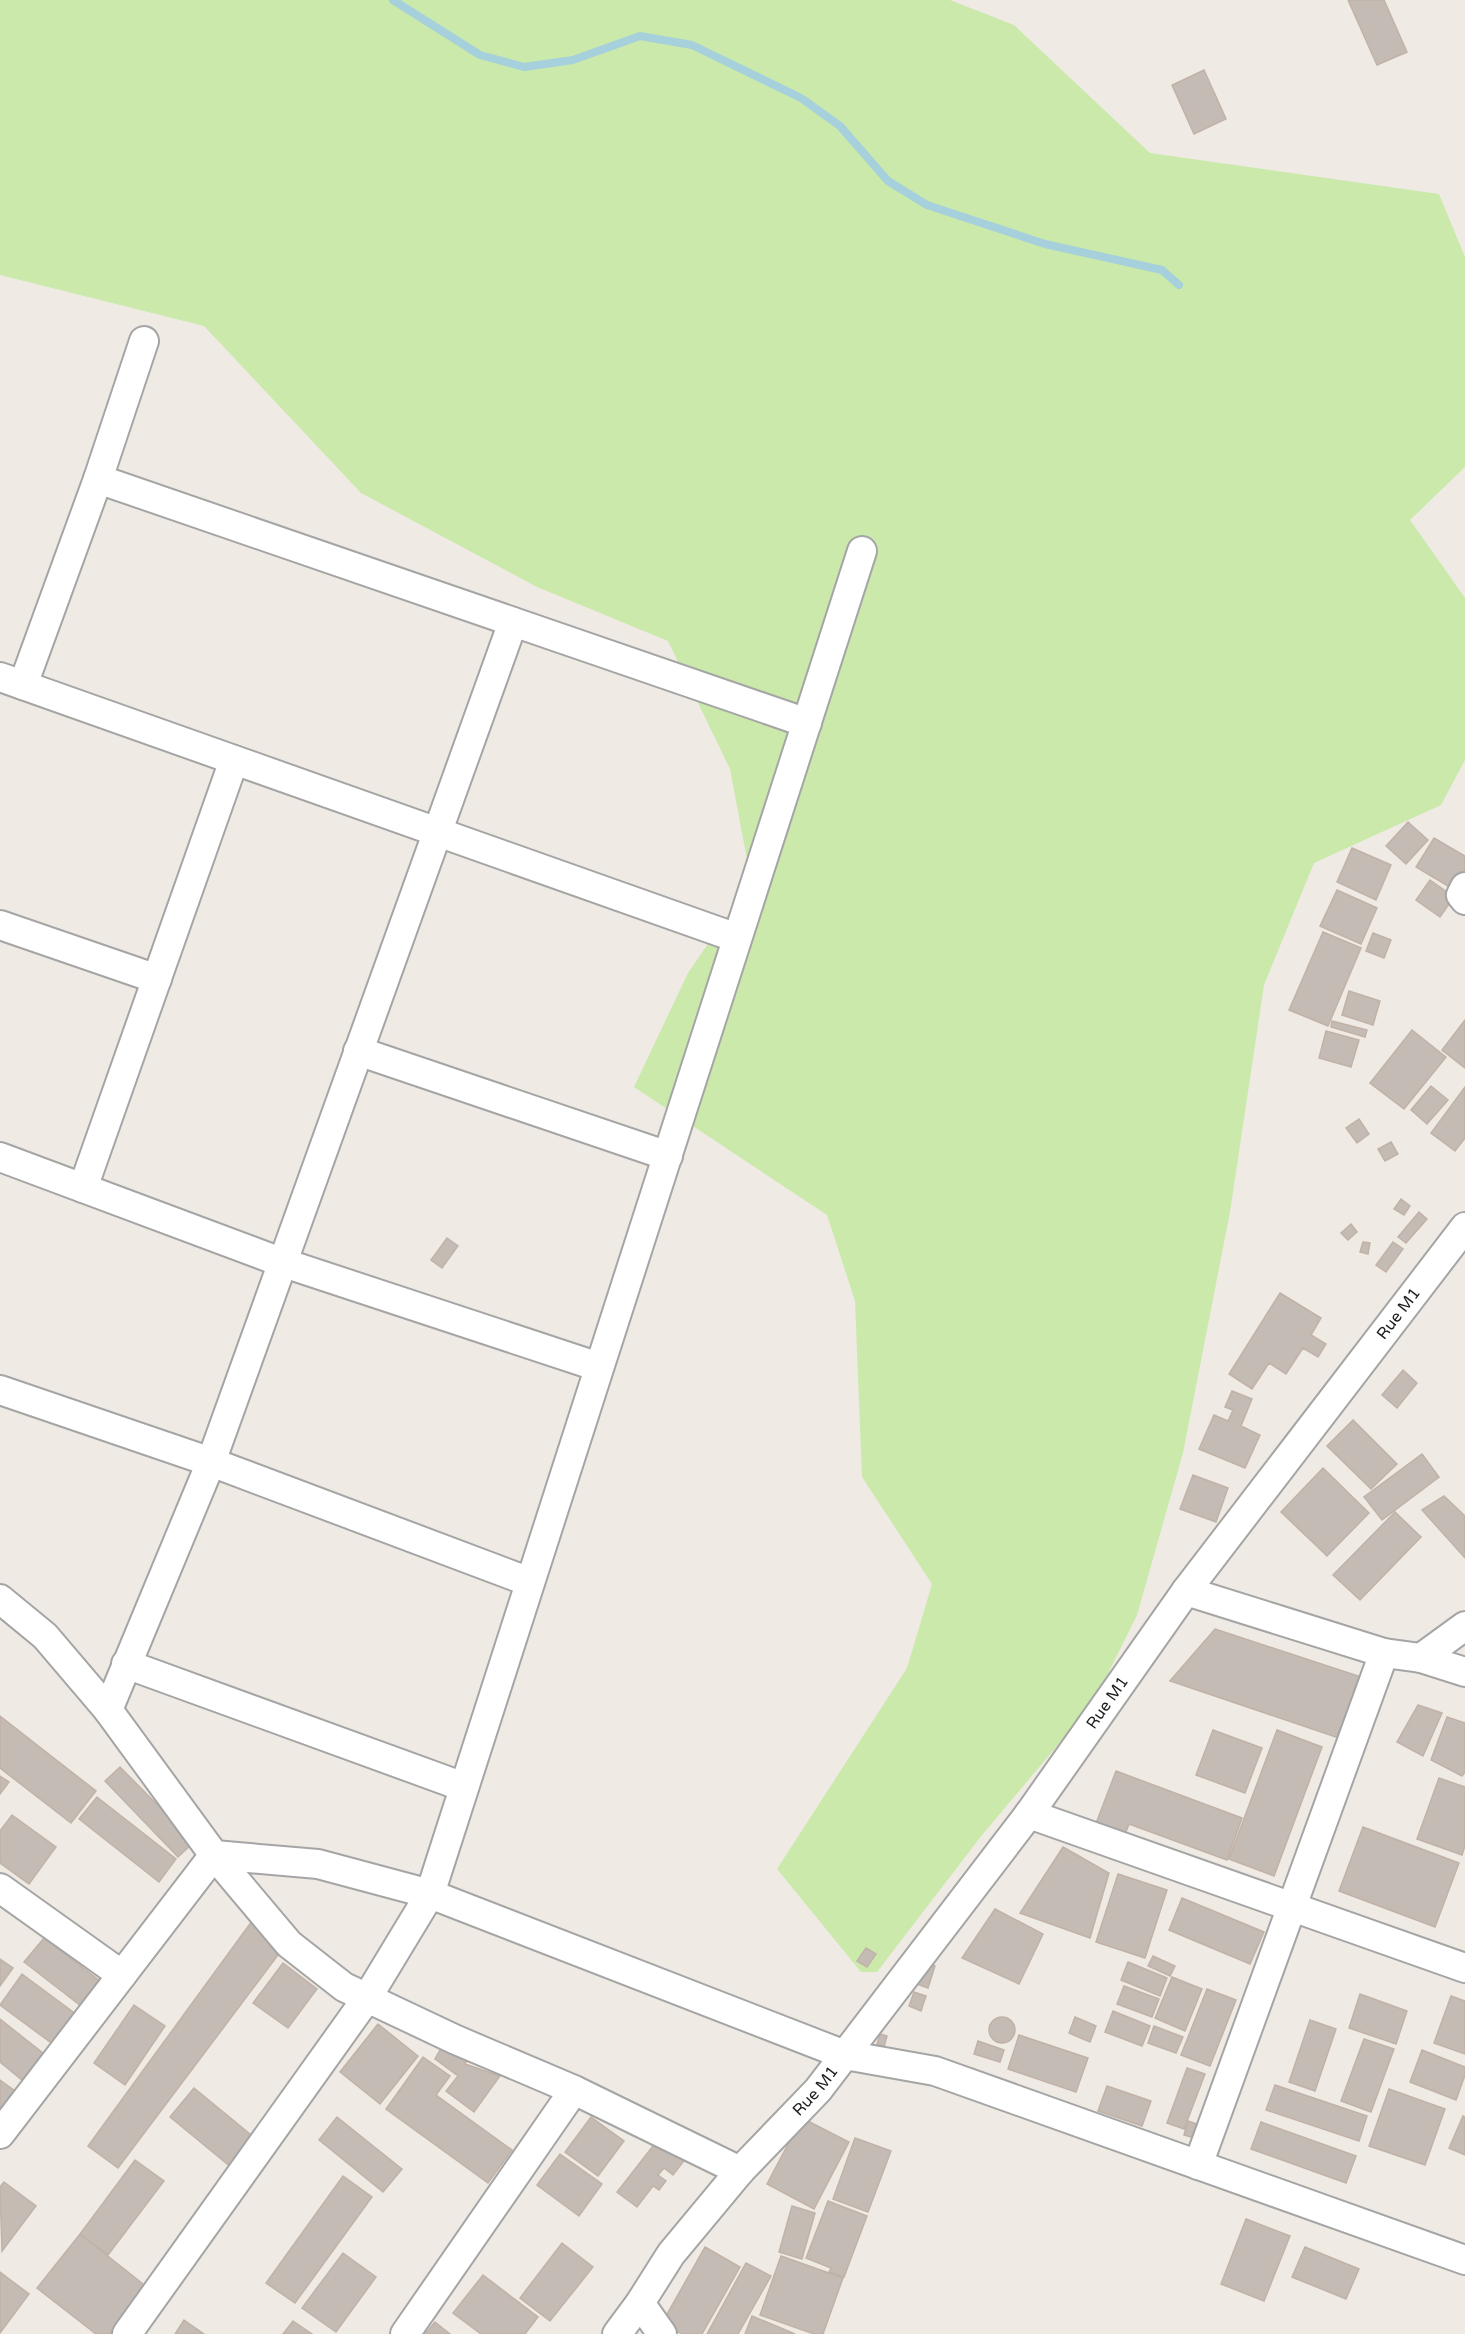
<svg xmlns="http://www.w3.org/2000/svg" width="1465" height="2334" font-family="'Varela Round',sans-serif">
  <style>
    .grass { fill: #cae9ab }
    .lines { fill: none; stroke-linecap: round; stroke-linejoin: round }
    .stream { stroke: #a5d0dc; stroke-width: 8 }
    .building { fill: #c4bbb4; stroke: #c1b2a7; stroke-width: 1.5 }
    .minor-casing { stroke: #a5a5a5; stroke-width: 32 }
    .minor { stroke: #fff; stroke-width: 28 }
    .labels { text-anchor: middle; dominant-baseline: central; stroke-width: 5; stroke-linejoin: round; paint-order: stroke }
    .street-label { font-size: 16px; fill: #1e1e1e; stroke: #fff }
  </style>
  <rect width="100%" height="100%" fill="#efebe4"/>
  <path class="grass" d="M0 0H950L1014 25 1150 153 1439 194 1465 257V467L1410 520 1465 598V760L1441 805 1314 863 1264 985 1230 1212 1183 1453 1137 1615 1094 1702 982 1835 877 1972H861L777 1869 907 1668 932 1584 862 1477 855 1301 827 1215 634 1087 688 973 751 881 730 769 668 641 537 587 361 493 204 326 0 275Z"/>
  <g class="lines">
    <path class="stream" d="M393 0 480 55 524 67 573 60 640 36 692 45 801 98 840 126 888 181 927 205 1045 244 1162 270 1179 285"/>
  </g>
  <path class="building" d="M1348 0H1384L1407 52 1377 65Z
    M1204 70 1226 119 1194 134 1172 85Z
    M1408 822 1428 840 1406 864 1386 846Z
    M1434 838 1465 856V881L1458 892 1416 867Z
    M1352 848 1391 865 1376 900 1337 882Z
    M1430 880 1454 897 1440 917 1416 900Z
    M1337 890 1377 908 1361 944 1320 926Z
    M1323 932 1361 948 1328 1026 1289 1010Z
    M1373 933 1391 940 1384 958 1366 951Z
    M1349 991 1380 1001 1373 1025 1342 1015Z
    M1465 1020V1068L1442 1050Z
    M1332 1021 1367 1030 1365 1037 1331 1027Z
    M1412 1030 1446 1057 1404 1109 1370 1083Z
    M1326 1031 1359 1040 1351 1067 1319 1058Z
    M1431 1086 1448 1100 1427 1124 1411 1110Z
    M1465 1087V1138L1455 1151 1431 1133Z
    M1359 1119 1369 1134 1357 1143 1346 1128Z
    M1391 1142 1398 1154 1385 1161 1378 1149Z
    M1401 1199 1410 1206 1404 1215 1394 1209Z
    M1419 1212 1427 1219 1406 1243 1398 1237Z
    M1351 1224 1357 1232 1348 1240 1341 1233Z
    M447 1238 458 1246 442 1268 431 1260Z
    M1363 1242 1370 1243 1368 1254 1360 1252Z
    M1393 1242 1403 1249 1386 1272 1376 1265Z
    M1280 1293 1321 1318 1311 1335 1326 1344 1318 1357 1303 1348 1286 1374 1269 1363 1252 1389 1229 1374Z
    M1403 1370 1417 1383 1397 1408 1382 1395Z
    M1232 1391 1252 1399 1241 1426 1260 1435 1245 1468 1199 1449 1214 1415 1228 1421 1233 1410 1225 1407Z
    M1353 1420 1397 1464 1371 1489 1327 1446Z
    M1422 1454 1439 1477 1382 1520 1364 1497Z
    M1323 1468 1369 1513 1327 1556 1281 1512Z
    M1193 1475 1228 1488 1216 1522 1180 1509Z
    M1444 1496 1465 1516V1558L1422 1510Z
    M1395 1512 1421 1537 1360 1600 1333 1575Z
    M1215 1629 1361 1677 1339 1738 1170 1681Z
    M1418 1705 1442 1713 1423 1756 1397 1742Z
    M0 1716 96 1791 71 1823 0 1768Z
    M1447 1717 1465 1723V1772L1462 1776 1431 1760Z
    M1213 1730 1262 1748 1245 1793 1196 1775Z
    M1277 1730 1322 1747 1274 1876 1229 1859Z
    M120 1767 194 1842 178 1857 105 1781Z
    M1116 1771 1242 1818 1227 1860 1129 1824 1124 1837 1095 1826Z
    M0 1776 9 1782 0 1794Z
    M1439 1778 1465 1787V1846L1462 1855 1417 1839Z
    M97 1797 176 1859 159 1882 79 1819Z
    M12 1815 56 1847 29 1884 0 1863V1831Z
    M1363 1827 1459 1863 1435 1927 1339 1891Z
    M1063 1847 1109 1873 1090 1938 1020 1913Z
    M1118 1874 1167 1890 1145 1958 1096 1942Z
    M1182 1898 1264 1932 1250 1964 1169 1930Z
    M995 1909 1043 1934 1019 1984 962 1958Z
    M252 1921 278 1955 118 2168 88 2146Z
    M44 1938 100 1981 81 2006 24 1962Z
    M866 1948 876 1954 867 1967 857 1961Z
    M1153 1956 1175 1966 1170 1976 1148 1966Z
    M0 1959 13 1968 0 1986Z
    M922 1960 935 1966 928 1988 914 1983Z
    M1128 1962 1167 1978 1160 1996 1121 1980Z
    M283 1963 317 1989 288 2028 253 2003Z
    M22 1974 77 2015 54 2045 0 2005Z
    M1172 1977 1202 1989 1185 2031 1155 2018Z
    M1124 1986 1159 1999 1152 2017 1117 2004Z
    M1207 1989 1236 2000 1210 2066 1181 2055Z
    M914 1992 926 1996 921 2011 909 2006Z
    M1360 1994 1407 2011 1396 2044 1349 2028Z
    M1451 1996 1465 2001V2054L1434 2043Z
    M134 2005 165 2026 125 2085 94 2063Z
    M1113 2011 1150 2026 1142 2046 1105 2032Z
    M1075 2017 1096 2026 1090 2042 1069 2033Z
    M989 2030a13 13 0 1 1 26 0a13 13 0 1 1-26 0Z
    M0 2019 44 2054 23 2081 0 2062Z
    M1310 2020 1336 2029 1315 2091 1289 2082Z
    M378 2024 418 2056 380 2104 340 2072Z
    M1154 2026 1183 2037 1176 2053 1148 2043Z
    M880 2034 887 2036 884 2047 877 2044Z
    M1019 2035 1088 2058 1076 2092 1008 2069Z
    M1364 2039 1394 2049 1371 2112 1341 2101Z
    M445 2041 471 2054 465 2064 500 2076 474 2112 446 2091 458 2076 435 2059Z
    M978 2041 1004 2050 1000 2062 974 2054Z
    M1422 2050 1465 2067V2075L1456 2100 1410 2082Z
    M423 2057 450 2076 436 2095 512 2150 488 2183 386 2109Z
    M1187 2068 1205 2074 1184 2129 1167 2123Z
    M0 2080 15 2091 0 2110Z
    M1275 2085 1367 2116 1359 2141 1266 2110Z
    M1107 2086 1151 2101 1142 2126 1098 2111Z
    M194 2088 256 2139 232 2168 170 2117Z
    M1389 2089 1445 2109 1425 2165 1369 2146Z
    M1463 2116 1465 2117V2155L1449 2148Z
    M337 2117 402 2169 383 2192 319 2140Z
    M591 2117 624 2141 598 2176 565 2152Z
    M802 2118 849 2142 814 2209 767 2184Z
    M1188 2121 1202 2126 1198 2139 1184 2135Z
    M1261 2122 1356 2156 1346 2183 1251 2149Z
    M660 2137 687 2157 673 2175 664 2168 658 2175 666 2181 659 2190 653 2186 637 2207 617 2192Z
    M855 2138 891 2151 868 2212 833 2199Z
    M560 2154 602 2184 579 2216 537 2185Z
    M135 2160 164 2181 108 2255 80 2234Z
    M343 2176 372 2197 295 2303 266 2283Z
    M4 2182 36 2206 2 2251 0 2187Z
    M828 2201 867 2216 844 2277 829 2272 831 2268 806 2258Z
    M792 2206 815 2213 802 2259 779 2252Z
    M1246 2219 1290 2236 1264 2301 1221 2284Z
    M80 2234 147 2287 110 2334H96L37 2288Z
    M562 2243 593 2267 550 2321 520 2298Z
    M705 2247 740 2267 702 2334H682L662 2323Z
    M1305 2247 1359 2269 1346 2299 1292 2277Z
    M343 2253 376 2277 336 2332 302 2308Z
    M781 2256 843 2278 823 2334H814L760 2315Z
    M746 2263 771 2276 738 2334H707Z
    M0 2272 29 2294 0 2333Z
    M483 2275 538 2317 525 2334H481L453 2313Z
    M752 2316 795 2334H745Z
    M184 2320 204 2334H175Z
    M293 2321 312 2334H283Z
    M435 2322 450 2334H425Z"/>
  <g class="lines">
    <g class="minor-casing">
      <g id="minor">
        <path d="M98 479 807 723"/>
        <path d="M0 677 737 938"/>
        <path d="M23 685 98 479 144 341"/>
        <path d="M1465 887 1461 895 1465 900"/>
        <path d="M0 925 157 979"/>
        <path d="M358 1051 668 1156"/>
        <path d="M0 1157 281 1262 599 1367"/>
        <path d="M83 1188 234 760"/>
        <path d="M0 1390 211 1462 530 1582"/>
        <path d="M1186 1591 1384 1653 1421 1658 1465 1672"/>
        <path d="M0 1599 45 1636 108 1710 214 1855 289 1944 344 1987 454 2039 574 2090 740 2171"/>
        <path d="M1421 1658 1465 1626"/>
        <path d="M126 1664 464 1787"/>
        <path d="M108 1710 211 1462 513 622"/>
        <path d="M1029 1814 1465 1968"/>
        <path d="M0 1888 122 1975"/>
        <path d="M0 2134 214 1855 318 1864 430 1894 845 2055 935 2071 1465 2260"/>
        <path d="M1198 2165 1384 1653"/>
        <path d="M127 2334 367 1998 430 1894 862 551"/>
        <path d="M405 2334 574 2090"/>
        <path d="M617 2334 640 2303"/>
        <path id="s1" d="M662 2334 640 2303 671 2254 740 2171 818 2090 1029 1814 1186 1591 1465 1227"/>
      </g>
    </g>
    <use href="#minor" class="minor"/>
  </g>
  <g class="labels">
    <g class="street-label">
      <text stroke="none"><textPath href="#s1" startOffset="1286">Rue M1</textPath></text>
      <text stroke="none"><textPath href="#s1" startOffset="800">Rue M1</textPath></text>
      <text stroke="none"><textPath href="#s1" startOffset="314">Rue M1</textPath></text>
    </g>
  </g>
</svg>
